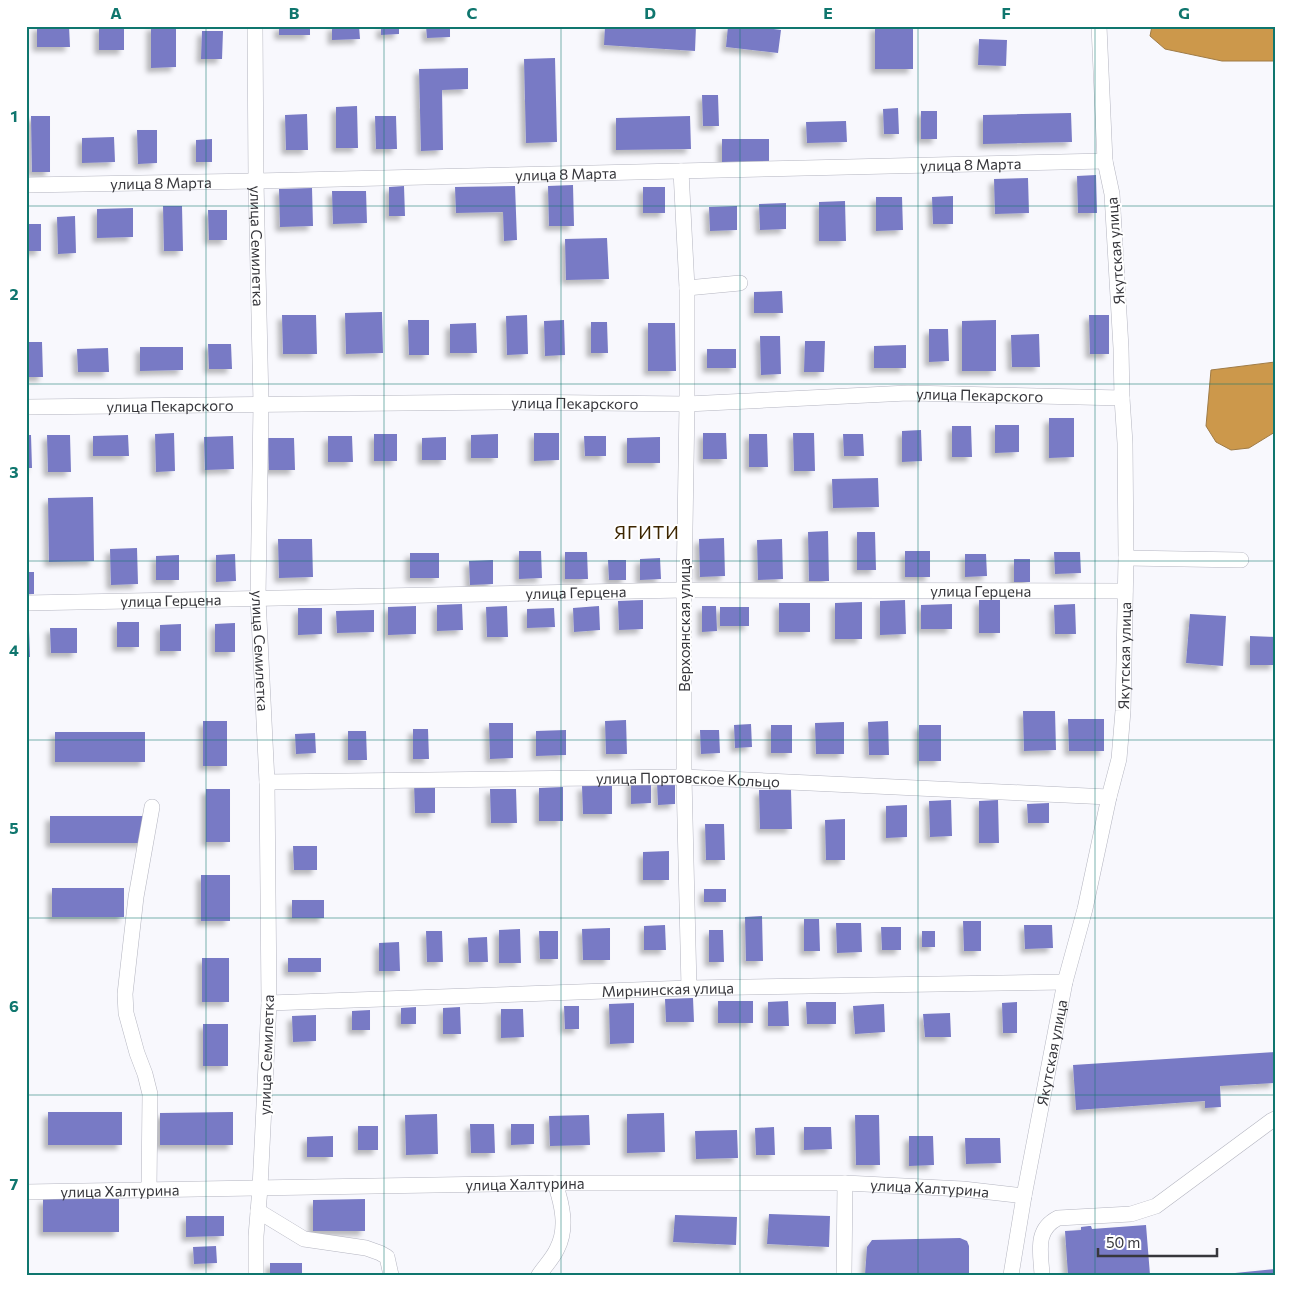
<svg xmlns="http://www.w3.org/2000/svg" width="1301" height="1301" font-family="Commissioner,sans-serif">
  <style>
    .water { fill: #cc984b; stroke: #9f7b46 }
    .building { fill: #787ac5; filter: url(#shadow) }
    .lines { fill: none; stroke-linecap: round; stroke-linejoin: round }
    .minor-casing { stroke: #b4b5c0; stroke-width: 16 }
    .minor { stroke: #fff; stroke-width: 15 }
    .grid { fill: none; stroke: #0f766e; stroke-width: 1; stroke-opacity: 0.55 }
    .labels { text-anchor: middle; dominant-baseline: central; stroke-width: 4; stroke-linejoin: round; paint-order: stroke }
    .street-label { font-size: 15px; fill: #37373c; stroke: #fff }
    .quarter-label { font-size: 18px; letter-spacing: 1px; fill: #3c2500; stroke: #fff }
    .neatline { fill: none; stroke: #0f766e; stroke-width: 2 }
    .grid-label { font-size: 16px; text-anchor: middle; font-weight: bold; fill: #0f766e }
  </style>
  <defs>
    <filter id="shadow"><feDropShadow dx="-4.5" dy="4.5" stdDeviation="2.5" flood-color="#0004"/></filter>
  </defs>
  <rect width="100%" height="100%" fill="#f8f8fd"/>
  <path class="water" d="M1152 26H1275V61H1222L1165 49 1150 36Z
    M1275 362V432L1249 448 1231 450 1216 442 1206 426 1211 370Z"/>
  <path class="building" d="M37 26H69L70 47H37Z
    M99 26H124V50H99Z
    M151 26H176V67L151 68Z
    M279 26H310V35H279Z
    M332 26H359L360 39 332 40Z
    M381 26H399V34L381 35Z
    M426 26H450V37L427 38Z
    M605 26H696L695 51 604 45Z
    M728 26H752L781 30 778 53 726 47Z
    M875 26H913V69H875Z
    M202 31H223L222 59H201Z
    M979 39 1007 40 1006 66 978 65Z
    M555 58 557 142 526 143 524 59Z
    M468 68V89L442 90 443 150 421 151 419 69Z
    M702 95H718L719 126H703Z
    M357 106 358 148H336V107Z
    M898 108 899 134H884L883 109Z
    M921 111H937V139H921Z
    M1071 113 1072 142 983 144V115Z
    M307 114 308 150H286L285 115Z
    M31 116H50V172H32Z
    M375 116H396L397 149H376Z
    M690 116 691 149 616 150V118Z
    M846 121 847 142 807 143 806 122Z
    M137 130H157V163L138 164Z
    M114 137 115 162 82 163V138Z
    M212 139V162H196V140Z
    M722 139H769V161L722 162Z
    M1096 175 1097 213H1078L1077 176Z
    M1028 178 1029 213 995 214 994 179Z
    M573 185 574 226H549L548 186Z
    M404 186 405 216H389V187Z
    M515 186 517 240 504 241 503 212 456 213 455 187Z
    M643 187H665V213H643Z
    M312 188 313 226 280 227 279 189Z
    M332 191H366L367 223 333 224Z
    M953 196V224H933L932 197Z
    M876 197H902L903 230 876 231Z
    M845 201 846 241H819V202Z
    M786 203V229L760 230 759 204Z
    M163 206H182L183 251H164Z
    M737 206V230L710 231 709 207Z
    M133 208V237L97 238V209Z
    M208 210H227V240H209Z
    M75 216 76 253 58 254 57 217Z
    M26 224H41V251H26Z
    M607 238 609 279 566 280 565 239Z
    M782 291 783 313H754V292Z
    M382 312 383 353 346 354 345 313Z
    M282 315H316L317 354H283Z
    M527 315 528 354 507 355 506 316Z
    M1089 315H1109V354H1090Z
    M408 320H429V355H409Z
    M564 320 565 355 545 356 544 321Z
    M996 320V371H962V321Z
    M591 322H607L608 353H591Z
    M476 323 477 353H450V324Z
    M648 323H675L676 371H648Z
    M929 329H948L949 361 929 362Z
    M1039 334 1040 367H1012L1011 335Z
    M760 336H780L781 374 761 375Z
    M805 341H825L824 372H804Z
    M26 342H42L43 377H26Z
    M208 344H231L232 369H209Z
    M906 345V368H874V346Z
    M140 347H183V370L140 371Z
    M108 348 109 372H78L77 349Z
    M707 349H736V368H707Z
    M1049 418H1074V457L1049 458Z
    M995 425H1019V452L995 453Z
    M952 426H971L972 457H952Z
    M921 430 922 461 902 462V431Z
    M174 433 175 471 156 472 155 434Z
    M534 433H559V460L534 461Z
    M703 433H726L727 459H703Z
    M793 433H814L815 471H794Z
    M374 434H397V461H374Z
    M498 434V458H471V435Z
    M749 434H767L768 467H749Z
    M843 434H863L864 456H844Z
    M26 435H31L32 468H26Z
    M47 435H70L71 472H48Z
    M128 435 129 456H93V436Z
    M233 436 234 469 205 470 204 437Z
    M328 436H352L353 462H328Z
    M584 436H606V456H585Z
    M446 437V460H422V438Z
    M660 437V463H627V438Z
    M268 438H294L295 470H269Z
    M878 478 879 507 833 508 832 479Z
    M93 497 94 561 49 562 48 498Z
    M828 531 829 581H809L808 532Z
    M857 532H875L876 570H857Z
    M724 538 725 576 700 577 699 539Z
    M278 539H312L313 577 279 578Z
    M782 539 783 579 758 580 757 540Z
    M137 548 138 584 111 585 110 549Z
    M519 551H541L542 578 519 579Z
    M905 551H930V577H905Z
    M565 552H587L588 579H565Z
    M1054 552H1080L1081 573 1055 574Z
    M410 553H439V578H410Z
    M235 554 236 581 216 582V555Z
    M965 554H986L987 576 965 577Z
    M179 555V580H156V556Z
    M660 558 661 579 640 580V559Z
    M1014 559H1030V582H1014Z
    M493 560V584L470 585 469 561Z
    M608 560H626V580H609Z
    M26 572H34V594H26Z
    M643 600V629L619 630 618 601Z
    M905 600 906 634 880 635V601Z
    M979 600H1000V633H979Z
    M862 602V639H835V603Z
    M779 603H810V632H779Z
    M462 604 463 630 437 631V605Z
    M952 604V629H921V605Z
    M1075 604 1076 634H1055L1054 605Z
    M416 606V634L388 635V607Z
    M507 606 508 637H487L486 607Z
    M599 606 600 630 574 632 573 608Z
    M702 606H716L717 631 702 632Z
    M720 607H749V626H720Z
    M298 608H322V634L298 635Z
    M554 608 555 627 527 628V609Z
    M374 610V632L337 633 336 611Z
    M1190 614 1226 616 1223 666 1186 663Z
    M117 622H139V647H117Z
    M235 623V652H215V624Z
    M181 624V651H160V625Z
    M50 628H77V653H51Z
    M29 630 30 657H26V631Z
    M1250 636 1275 637V665H1250Z
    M1023 711H1055L1056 750 1024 751Z
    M1068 719H1104V751H1069Z
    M626 720 627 754H606L605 721Z
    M203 721H227V766H203Z
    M888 721 889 755H869L868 722Z
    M844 722V754H816L815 723Z
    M489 723H513V758L490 759Z
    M751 724 752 747 735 748 734 725Z
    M771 725H792V753H771Z
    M919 725H941V761H919Z
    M413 729H428L429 759H413Z
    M566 730V755L536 756V731Z
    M700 730H719L720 753 701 754Z
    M348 731H366L367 760H348Z
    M55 732H145V762H55Z
    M315 733 316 753 296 754 295 734Z
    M631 780H651V803L631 804Z
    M675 780V804L658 805 657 781Z
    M414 783H435V813H415Z
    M582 786H612V814H583Z
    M563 787V821H539V788Z
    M206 789H230V842H206Z
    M490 789H516L517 823H491Z
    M759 790H791L792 829H760Z
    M951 800 952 836 930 837 929 801Z
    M998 800 999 843H979V801Z
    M1049 803V823H1028L1027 804Z
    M907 805V837L886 838V806Z
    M50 816H144V843H50Z
    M845 819V860H826L825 820Z
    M705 824H724L725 860H706Z
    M293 846H317V870H294Z
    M669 851V880H643V852Z
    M201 875H230V921H201Z
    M52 888H124V917H52Z
    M704 889H726V902H704Z
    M292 900H324V918H292Z
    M762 916 763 961H746L745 917Z
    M804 919H819L820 951H804Z
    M963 921H981V951H964Z
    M836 923H861L862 952 837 953Z
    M665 925 666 950H644V926Z
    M1024 925H1052L1053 948 1025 949Z
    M881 927H901V950H882Z
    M610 928V960H583L582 929Z
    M520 929 521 963H499V930Z
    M709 930H723L724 962H709Z
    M426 931H442L443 962H427Z
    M539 931H558V959H540Z
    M922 931H935V947H922Z
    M487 937 488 962H469L468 938Z
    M399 942 400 971H379V943Z
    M202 958H229V1002H202Z
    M288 958H321V972H288Z
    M693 998 694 1022H666L665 999Z
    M718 1001H753V1023H718Z
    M788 1001 789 1026H768V1002Z
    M806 1002H836V1024H807Z
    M1017 1002V1033H1003L1002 1003Z
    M634 1003V1043L610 1044 609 1004Z
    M884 1004 885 1032 855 1034 853 1006Z
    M564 1006H579V1029H565Z
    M416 1007V1024H401V1008Z
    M460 1007 461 1034H443V1008Z
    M501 1009H523L524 1037 501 1038Z
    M370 1010V1030H352V1011Z
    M950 1013 951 1037H925L923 1014Z
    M316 1015V1041L293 1042 292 1016Z
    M203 1024H228V1066H203Z
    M1275 1052V1083L1220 1086 1221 1107 1205 1108V1101L1076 1110 1073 1065Z
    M48 1112H122V1145H48Z
    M233 1112V1145H160V1113Z
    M664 1113 665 1152 627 1153V1114Z
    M437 1114 438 1154 406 1155 405 1115Z
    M589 1115 590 1145 550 1146 549 1116Z
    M855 1115H879L880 1165H856Z
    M470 1124H494L495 1153H471Z
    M511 1124H534V1144L511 1145Z
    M358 1126H378V1150H358Z
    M774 1127 775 1155H756L755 1128Z
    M804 1127H831L832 1149 804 1150Z
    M737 1130 738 1158 696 1159 695 1131Z
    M333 1136V1157H307V1137Z
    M909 1136H933L934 1165 909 1166Z
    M965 1138H1000L1001 1163 966 1164Z
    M43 1199H119V1232H43Z
    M365 1199V1231H313V1200Z
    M769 1214 830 1216 829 1247 767 1244Z
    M675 1215 737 1217 736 1245 673 1242Z
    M186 1216H224V1236L186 1237Z
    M1146 1225 1150 1275H1068L1065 1231 1081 1230V1227L1089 1226H1091L1092 1229Z
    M960 1238 967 1241 969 1246V1275H865L867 1247 872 1240Z
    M216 1246 217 1263 194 1264 193 1247Z
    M270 1263H302V1275H270Z
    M1275 1269V1275H1236L1235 1273Z"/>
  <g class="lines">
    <g class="minor-casing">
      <g id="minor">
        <path id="s1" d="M255 26 256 181 261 404 258 598 267 782 269 1003 260 1188 256 1236V1275"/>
        <path d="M681 171 687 288V404L684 590V777L689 988"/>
        <path id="s2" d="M26 185 256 181 1105 161"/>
        <path d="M687 288 740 283"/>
        <path id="s3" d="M26 407 503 402 687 404 908 393 1122 398"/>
        <path d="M1126 558 1241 560"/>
        <path id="s4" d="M26 603 684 590 1125 591"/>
        <path id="s5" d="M267 782 684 777 1109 797"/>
        <path id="s6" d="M269 1003 689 988 1065 982"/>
        <path d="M149 1190 150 1094 145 1074 137 1053 126 1013 125 994 136 897 152 807"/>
        <path id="s7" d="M26 1192 555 1183H845L963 1189 1024 1196"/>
        <path d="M258 1211 304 1239 366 1248 380 1253 387 1257 391 1275"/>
        <path d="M539 1275C545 1266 553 1258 557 1249 568 1228 562 1204 555 1183"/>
        <path d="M844 1275 845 1183"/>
        <path id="s8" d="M1011 1275 1024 1196 1065 982 1085 909 1109 797 1119 759 1123 711 1126 558 1125 443 1122 398 1121 348 1112 194 1105 161 1099 26"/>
        <path d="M1042 1275C1041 1253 1034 1230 1058 1218L1131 1214 1156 1206 1271 1121 1275 1119"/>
      </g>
    </g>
    <use href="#minor" class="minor"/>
  </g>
  <path class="grid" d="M206 26V1275M384 26V1275M561 26V1275M740 26V1275M918 26V1275M1095 26V1275M26 206H1275M26 384H1275M26 561H1275M26 740H1275M26 918H1275M26 1095H1275"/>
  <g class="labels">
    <g class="street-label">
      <text stroke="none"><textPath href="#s2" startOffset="945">улица 8 Марта</textPath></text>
      <text stroke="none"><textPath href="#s2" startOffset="540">улица 8 Марта</textPath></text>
      <text stroke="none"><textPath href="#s2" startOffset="135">улица 8 Марта</textPath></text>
      <text stroke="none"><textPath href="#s1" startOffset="220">улица Семилетка</textPath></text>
      <text transform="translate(1115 251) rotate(-94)">Якутская улица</text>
      <text stroke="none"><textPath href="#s3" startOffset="954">улица Пекарского</textPath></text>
      <text stroke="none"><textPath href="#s3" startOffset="549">улица Пекарского</textPath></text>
      <text stroke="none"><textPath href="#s3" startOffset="144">улица Пекарского</textPath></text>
      <text stroke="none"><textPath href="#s4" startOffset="955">улица Герцена</textPath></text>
      <text stroke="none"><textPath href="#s4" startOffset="550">улица Герцена</textPath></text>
      <text stroke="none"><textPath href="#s4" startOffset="145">улица Герцена</textPath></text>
      <text transform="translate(684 625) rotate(-90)">Верхоянская улица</text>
      <text stroke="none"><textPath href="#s1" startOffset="625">улица Семилетка</textPath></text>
      <text stroke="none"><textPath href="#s8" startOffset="631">Якутская улица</textPath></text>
      <text stroke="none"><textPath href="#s5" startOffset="421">улица Портовское Кольцо</textPath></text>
      <text stroke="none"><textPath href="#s6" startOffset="399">Мирнинская улица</textPath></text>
      <text stroke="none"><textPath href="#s8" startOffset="226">Якутская улица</textPath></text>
      <text transform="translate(266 1055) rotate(-88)">улица Семилетка</text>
      <text stroke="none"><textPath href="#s7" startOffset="499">улица Халтурина</textPath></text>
      <text stroke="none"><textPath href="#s7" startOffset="904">улица Халтурина</textPath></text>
      <text stroke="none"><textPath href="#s7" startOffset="94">улица Халтурина</textPath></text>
    </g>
    <g class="quarter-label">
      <text x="647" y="532">ЯГИТИ</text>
    </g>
  </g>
  <rect width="1301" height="1301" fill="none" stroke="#ffffff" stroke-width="55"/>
  <path d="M1098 1248v8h119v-8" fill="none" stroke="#37373c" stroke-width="2.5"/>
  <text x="1106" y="1248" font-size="15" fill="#37373c" stroke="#ffffff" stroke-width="4" paint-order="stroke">50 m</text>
  <rect x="28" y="28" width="1246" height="1246" class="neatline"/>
  <g class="grid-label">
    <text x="116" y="19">A</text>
    <text x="294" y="19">B</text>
    <text x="472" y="19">C</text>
    <text x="650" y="19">D</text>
    <text x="828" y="19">E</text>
    <text x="1006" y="19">F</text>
    <text x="1184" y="19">G</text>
    <text x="14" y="122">1</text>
    <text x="14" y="300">2</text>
    <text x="14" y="478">3</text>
    <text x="14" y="656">4</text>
    <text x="14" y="834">5</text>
    <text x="14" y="1012">6</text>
    <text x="14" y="1190">7</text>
  </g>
</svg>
